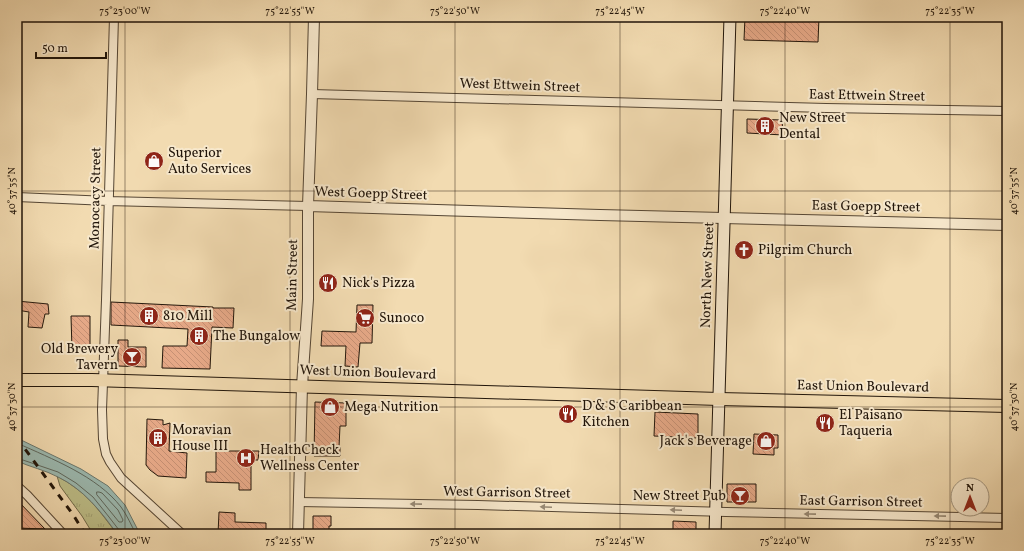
<svg xmlns="http://www.w3.org/2000/svg" width="1024" height="551" font-family="Vollkorn,serif">
  <style>
    .park { fill: url(#park-tufts); stroke: #706a4a }
    .water { fill: #9cbab1; stroke: #6b786e }
    .lines { fill: none; stroke-linecap: round; stroke-linejoin: round }
    .shore { stroke: #5e685e; stroke-width: 1 }
    .building { fill: url(#building-back-hatch); stroke: #21150a }
    .minor-casing { stroke: #554634; stroke-width: 10 }
    .tertiary-casing { stroke: #554634; stroke-width: 12 }
    .secondary-casing { stroke: #21150a; stroke-width: 13 }
    .primary-casing { stroke: #21150a; stroke-width: 14 }
    .minor { stroke: #f7e8cc; stroke-width: 8 }
    .tertiary { stroke: #f7e8cc; stroke-width: 10 }
    .secondary { stroke: #f7e8cc; stroke-width: 11 }
    .primary { stroke: #f2dbb1; stroke-width: 12 }
    .rail { stroke: #21150a; stroke-width: 3; stroke-dasharray: 7 7; stroke-linecap: butt }
    .oneway { fill: #978975 }
    .ticks { fill: none; stroke: #21150a; stroke-width: 1; stroke-opacity: 0.45 }
    .labels { text-anchor: middle; dominant-baseline: central; stroke-width: 4; stroke-linejoin: round; paint-order: stroke }
    .street-label { font-size: 14px; fill: #21150a; stroke: #f7e8cc }
    .poi-label { font-size: 14px; fill: #21150a; stroke: #f7e8cc; text-anchor: start }
    .neatline { fill: none; stroke: #21150a; stroke-width: 1.5 }
    .ticks-label { font-size: 10px; text-anchor: middle; fill: #21150a }
  </style>
  <defs>
    <pattern id="park-tufts" width="24" height="20" patternUnits="userSpaceOnUse"><rect width="24" height="20" fill="#bebf89"/><path d="M3 7l-1-3M5 7V3M7 7l1-3M15 17l-1-3M17 17v-4M19 17l1-3" fill="none" stroke="#a3a375"/></pattern>
    <pattern id="building-back-hatch" width="6" height="6" patternUnits="userSpaceOnUse"><rect width="6" height="6" fill="#e9ab8a"/><path d="M-1 5l2 2M0 0l6 6M5-1l2 2" fill="none" stroke="#c89276"/></pattern>
  </defs>
  <rect width="100%" height="100%" fill="#f2dbb1"/>
  <filter id="stains"><feTurbulence type="fractalNoise" baseFrequency=".005" numOctaves="4"/><feColorMatrix values="0 0 0 0 .2 0 0 0 0 .09 0 0 0 0 .02 0 0 0 .5 -.17"/></filter>
  <radialGradient id="worn" r=".72"><stop offset=".6" stop-color="#630" stop-opacity="0"/><stop offset="1" stop-color="#630" stop-opacity=".3"/></radialGradient>
  <path class="park" d="M57 476C62 479 68 482 73 486 91 498 104 517 117 534H93L82 516 60 486Z"/>
  <path class="water" d="M17 438 81 469 108 486 125 505 140 534H117C101 511 83 489 58 477 45 470 30 467 17 461Z"/>
  <g class="lines">
    <path class="shore" d="M17 443C52 459 97 476 121 507 127 515 131 525 136 534
      M17 458 58 472 76 483 93 497 109 517 119 530 120 534
      M97 492H99L102 493 118 510 123 520 122 522H119L97 495Z"/>
  </g>
  <path class="building" d="M745 17H819L818 42 744 40Z
    M747 119 782 120 783 135 747 133Z
    M17 301 48 304 49 314H45L42 328 28 327 29 312 17 310Z
    M111 302 213 307V308H234L233 328 212 327 210 369 162 368 163 346H187L188 329 111 325Z
    M357 305H373L372 343H360L358 367 345 366 346 346H321L322 331 356 332Z
    M71 316H90V350H72Z
    M118 340H128V347H146V367L118 366Z
    M315 402 346 403V426H340L339 447H340V456H314Z
    M655 412 698 414V438L654 436Z
    M147 419 163 420V425L170 423 169 451 187 453 186 478 158 476 150 470 146 465Z
    M754 434 778 435V448H774V455L753 454Z
    M216 440H226V451H259L258 460H251V490H239V483L206 482V472H216Z
    M727 484H756V502H727Z
    M17 500 45 529 17 528Z
    M219 512 235 513V522L266 523V534H218Z
    M313 516H331V526H329V534H313Z
    M673 521 696 522V534L673 533Z"/>
  <g class="lines">
    <g class="minor-casing">
      <path id="minor" d="M114 17 106 300 102 410 103 439 106 454 110 462 121 478 182 534
        M312 94 826 108 1007 111
        M17 197 108 201 308 206
        M17 486 27 495 63 534
        M299 502 478 505 726 512 1007 518"/>
    </g>
    <g class="tertiary-casing">
      <path id="tertiary" d="M308 206 600 215 1007 225
        M298 534 302 386 308 299V206L312 94 314 17"/>
    </g>
    <g class="secondary-casing">
      <path id="secondary" d="M715 534 730 17"/>
    </g>
    <g class="primary-casing">
      <path id="primary" d="M17 380H92L719 399 1007 406"/>
    </g>
    <use href="#minor" class="minor"/>
    <use href="#tertiary" class="tertiary"/>
    <use href="#secondary" class="secondary"/>
    <use href="#primary" class="primary"/>
    <path class="rail" d="M17 438 74 516 85 534"/>
  </g>
  <defs><path id="oneway-solid" d="M-6-.8H1V-3.2L6.5 0L1 3.2V.8H-6Z"/></defs>
  <g class="oneway">
    <use href="#oneway-solid" transform="translate(416 504) rotate(-179)"/>
    <use href="#oneway-solid" transform="translate(546 507) rotate(-178)"/>
    <use href="#oneway-solid" transform="translate(676 510) rotate(-178)"/>
    <use href="#oneway-solid" transform="translate(810 514) rotate(-179)"/>
    <use href="#oneway-solid" transform="translate(940 516) rotate(-179)"/>
  </g>
  <path class="ticks" d="M125 17V534M290 17V534M455 17V534M620 17V534M785 17V534M950 17V534M17 191H1007M17 407H1007"/>
  <defs>
    <g id="building-disc" transform="scale(1)"><circle r="9.5" fill="#8f2418" stroke="#f7e8cc"/><path d="M-4-6H4V6H1V3H-1V6H-4ZM-2.5-4.3h1.7v1.8h-1.7ZM.8-4.3h1.7v1.8H.8ZM-2.5-1h1.7V.8h-1.7ZM.8-1h1.7V.8H.8Z" fill="#fff"/></g>
    <g id="shop-disc" transform="scale(1)"><circle r="9.5" fill="#8f2418" stroke="#f7e8cc"/><path d="M-5-2.5h2.3a2.7 3.5 0 0 1 5.4 0H5L5.5 6h-11ZM-1.5-2.5h3a1.5 2.3 0 0 0-3 0Z" fill="#fff"/></g>
    <g id="church-disc" transform="scale(1)"><circle r="9.5" fill="#8f2418" stroke="#f7e8cc"/><path d="M-1.2-6h2.4v3.5h3.3v2.4h-3.3V6h-2.4V-.1h-3.3v-2.4h3.3Z" fill="#fff"/></g>
    <g id="restaurant-disc" transform="scale(1)"><circle r="9.5" fill="#8f2418" stroke="#f7e8cc"/><path d="M-5-6h1v4h1v-4h1v4h1v-4h1v5L-1.5 .5V6h-2V.5L-5-1ZM5-6V6H3V1.5H1.5Q1.5-4 5-6Z" fill="#fff"/></g>
    <g id="supermarket-disc" transform="scale(1)"><circle r="9.5" fill="#8f2418" stroke="#f7e8cc"/><path d="M-6-5.5h2.5l.6 2H6L4.5 2H-2.5L-4.4-4H-6ZM-1.5 3.2a1.3 1.3 0 1 0 .1 0ZM3 3.2a1.3 1.3 0 1 0 .1 0Z" fill="#fff"/></g>
    <g id="bar-disc" transform="scale(1)"><circle r="9.5" fill="#8f2418" stroke="#f7e8cc"/><path d="M-6-5H6L.8 .8V4.5H3.5V6h-7V4.5H-.8V.8Z" fill="#fff"/></g>
    <g id="hospital-disc" transform="scale(1)"><circle r="9.5" fill="#8f2418" stroke="#f7e8cc"/><path d="M-5-5h3v3.5h4V-5h3V5h-3V1.5h-4V5h-3Z" fill="#fff"/></g>
  </defs>
  <g fill-rule="evenodd">
    <use href="#building-disc" x="765" y="126"/>
    <use href="#shop-disc" x="154" y="161"/>
    <use href="#church-disc" x="744" y="250"/>
    <use href="#restaurant-disc" x="328" y="283"/>
    <use href="#building-disc" x="149" y="316"/>
    <use href="#supermarket-disc" x="365" y="318"/>
    <use href="#building-disc" x="199" y="336"/>
    <use href="#bar-disc" x="132" y="357"/>
    <use href="#shop-disc" x="330" y="407"/>
    <use href="#restaurant-disc" x="568" y="414"/>
    <use href="#restaurant-disc" x="825" y="423"/>
    <use href="#building-disc" x="158" y="438"/>
    <use href="#shop-disc" x="766" y="441"/>
    <use href="#hospital-disc" x="246" y="458"/>
    <use href="#bar-disc" x="740" y="496"/>
  </g>
  <g class="labels">
    <g class="street-label">
      <text transform="translate(520 86) rotate(2)">West Ettwein Street</text>
      <text transform="translate(867 96) rotate(1)">East Ettwein Street</text>
      <text transform="translate(371 194) rotate(2)">West Goepp Street</text>
      <text transform="translate(96 198) rotate(-89)">Monocacy Street</text>
      <text transform="translate(866 207) rotate(1)">East Goepp Street</text>
      <text transform="translate(293 275) rotate(-89)">Main Street</text>
      <text transform="translate(708 275) rotate(-88)">North New Street</text>
      <text transform="translate(368 373) rotate(2)">West Union Boulevard</text>
      <text transform="translate(863 387) rotate(1)">East Union Boulevard</text>
      <text transform="translate(507 493) rotate(1)">West Garrison Street</text>
      <text transform="translate(861 502) rotate(1)">East Garrison Street</text>
    </g>
    <g class="poi-label">
      <text x="779" y="118">New Street<tspan x="779" dy="16">Dental</tspan></text>
      <text x="168" y="153">Superior<tspan x="168" dy="16">Auto Services</tspan></text>
      <text x="758" y="250">Pilgrim Church</text>
      <text x="342" y="283">Nick's Pizza</text>
      <text x="163" y="316">810 Mill</text>
      <text x="379" y="318">Sunoco</text>
      <text x="213" y="336">The Bungalow</text>
      <text x="118" y="349" text-anchor="end">Old Brewery<tspan x="118" dy="16">Tavern</tspan></text>
      <text x="582" y="406">D &amp; S Caribbean<tspan x="582" dy="16">Kitchen</tspan></text>
      <text x="344" y="407">Mega Nutrition</text>
      <text x="839" y="415">El Paisano<tspan x="839" dy="16">Taqueria</tspan></text>
      <text x="172" y="430">Moravian<tspan x="172" dy="16">House III</tspan></text>
      <text x="752" y="441" text-anchor="end">Jack's Beverage</text>
      <text x="260" y="450">HealthCheck<tspan x="260" dy="16">Wellness Center</tspan></text>
      <text x="726" y="496" text-anchor="end">New Street Pub</text>
    </g>
  </g>
  <rect width="1024" height="551" fill="none" stroke="#f2dbb1" stroke-width="44"/>
  <g transform="translate(970 497)"><circle r="19" fill="#f7e8cc" stroke="#a1947e"/>
  <path d="M0-3L7 15L0 10L-7 15Z" fill="#8f2418"/>
  <text y="-6" font-size="11" font-weight="bold" text-anchor="middle" fill="#21150a">N</text>
  </g>
  <path d="M36 52v6h70v-6" fill="none" stroke="#21150a" stroke-width="2"/>
  <text x="42" y="52" font-size="12" fill="#21150a" stroke="#f7e8cc" stroke-width="3" paint-order="stroke">50 m</text>
  <rect x="22" y="22" width="980" height="507" class="neatline"/>
  <g class="ticks-label">
    <text x="125" y="14">75°23'00"W</text>
    <text x="290" y="14">75°22'55"W</text>
    <text x="455" y="14">75°22'50"W</text>
    <text x="620" y="14">75°22'45"W</text>
    <text x="785" y="14">75°22'40"W</text>
    <text x="950" y="14">75°22'35"W</text>
    <text transform="translate(11 191) rotate(-90)" y="4">40°37'35"N</text>
    <text transform="translate(1013 191) rotate(-90)" y="4">40°37'35"N</text>
    <text transform="translate(11 407) rotate(-90)" y="4">40°37'30"N</text>
    <text transform="translate(1013 407) rotate(-90)" y="4">40°37'30"N</text>
    <text x="125" y="544">75°23'00"W</text>
    <text x="290" y="544">75°22'55"W</text>
    <text x="455" y="544">75°22'50"W</text>
    <text x="620" y="544">75°22'45"W</text>
    <text x="785" y="544">75°22'40"W</text>
    <text x="950" y="544">75°22'35"W</text>
  </g>
  <rect width="100%" height="100%" filter="url(#stains)"/>
  <rect width="100%" height="100%" fill="url(#worn)"/>
</svg>
